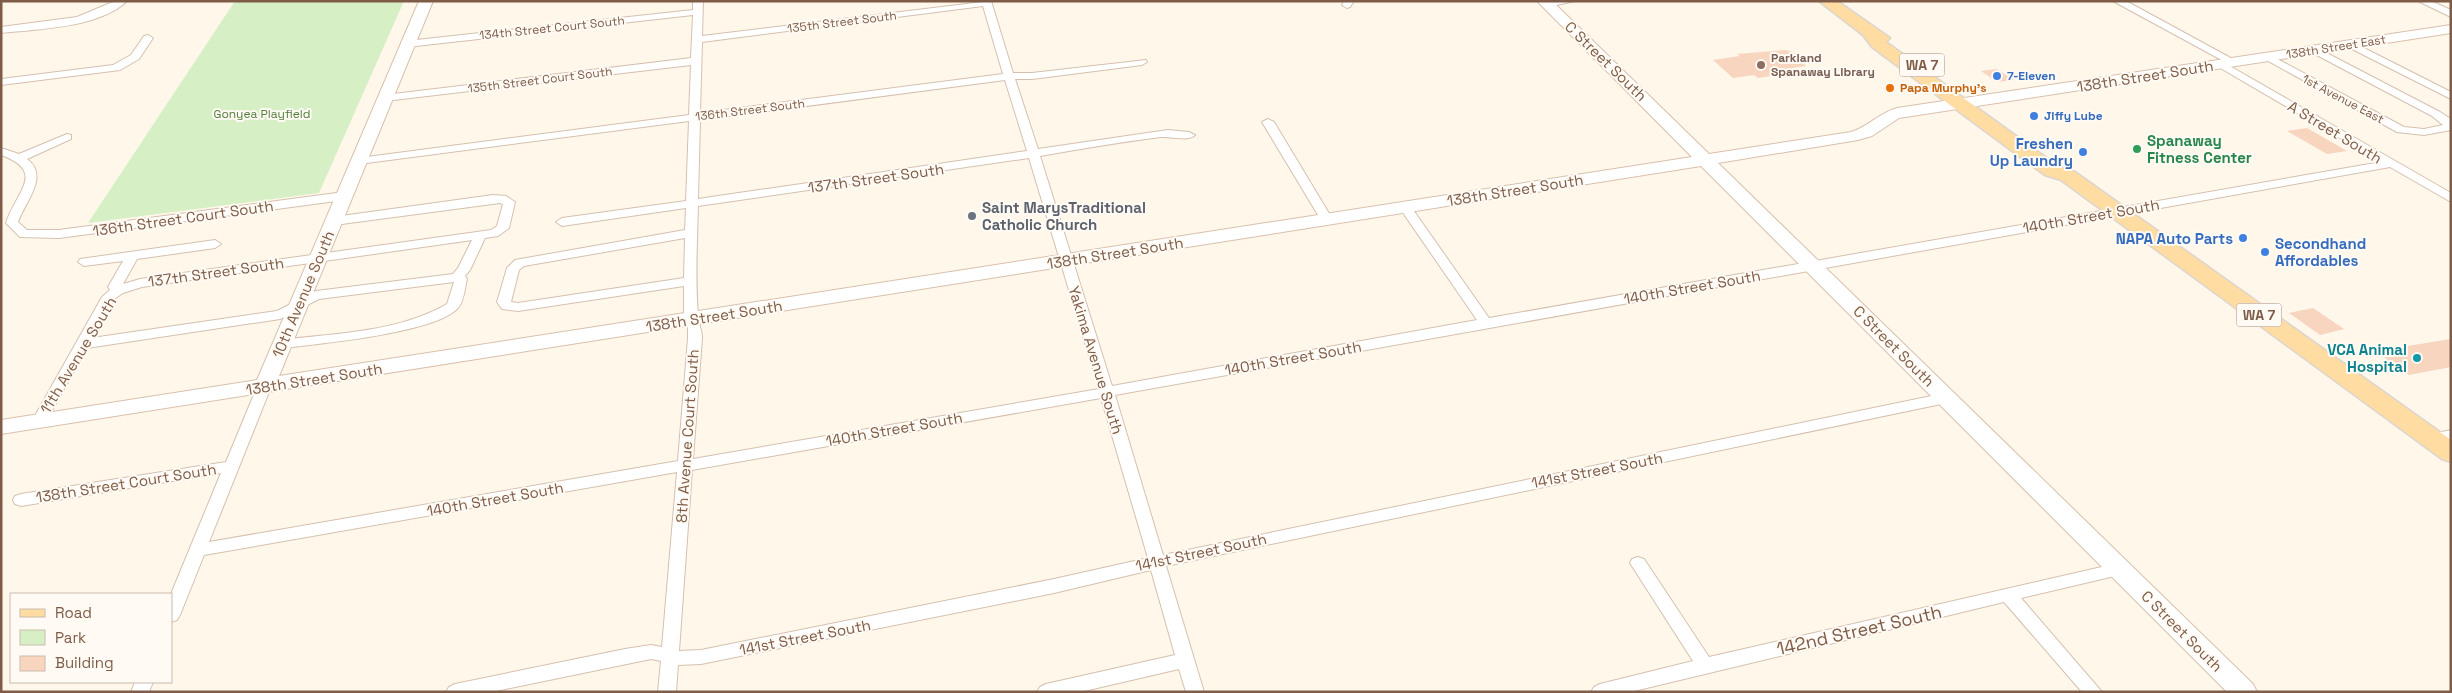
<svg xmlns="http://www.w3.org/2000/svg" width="2452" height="693" font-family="'Space Grotesk',sans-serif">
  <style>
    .green { fill: #d6efc5 }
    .building { fill: #f8d5be }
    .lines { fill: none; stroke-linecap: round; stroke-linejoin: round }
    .street-casing { stroke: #d6c0af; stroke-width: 2 }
    .secondary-casing { stroke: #d9c0ac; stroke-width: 2 }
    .primary-casing { stroke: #ddd5cf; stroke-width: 3 }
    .street { fill: #fff; fill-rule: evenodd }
    .secondary { fill: #fff; fill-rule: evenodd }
    .primary { fill: #ffdca1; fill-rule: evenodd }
    .education-dot { fill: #8d6e63; stroke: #fffaf3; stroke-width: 2 }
    .shop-dot { fill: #3f7fe0; stroke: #fffaf3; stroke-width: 2 }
    .food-dot { fill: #e8710a; stroke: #fffaf3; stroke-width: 2 }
    .leisure-dot { fill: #2e9e5b; stroke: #fffaf3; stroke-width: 2 }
    .worship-dot { fill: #6b7280; stroke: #fffaf3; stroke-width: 2 }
    .culture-dot { fill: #0f9aa8; stroke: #fffaf3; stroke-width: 2 }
    .labels { text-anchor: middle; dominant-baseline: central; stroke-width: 4; stroke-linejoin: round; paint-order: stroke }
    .far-street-label { font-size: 12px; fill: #7e5c48; stroke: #fffaf3 }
    .far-education-label { font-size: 12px; font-weight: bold; fill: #785e54; stroke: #fffaf3; text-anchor: start }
    .far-shop-label { font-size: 12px; font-weight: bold; fill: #366cbe; stroke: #fffaf3; text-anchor: start }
    .far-food-label { font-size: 12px; font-weight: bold; fill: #c56008; stroke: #fffaf3; text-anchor: start }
    .far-park-label { font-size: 12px; fill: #507f3c; stroke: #fffaf3 }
    .shield { fill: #fffaf3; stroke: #a58b7b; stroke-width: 1 }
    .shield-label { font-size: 14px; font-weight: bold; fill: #7e5c48 }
    .street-label { font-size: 15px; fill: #7e5c48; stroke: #fffaf3 }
    .leisure-label { font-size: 15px; font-weight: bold; fill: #27864d; stroke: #fffaf3; text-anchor: start }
    .shop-label { font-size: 15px; font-weight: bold; fill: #366cbe; stroke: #fffaf3; text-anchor: end }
    .worship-label { font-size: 15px; font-weight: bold; fill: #5b616d; stroke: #fffaf3; text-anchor: start }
    .culture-label { font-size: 15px; font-weight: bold; fill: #0d838f; stroke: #fffaf3; text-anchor: end }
    .near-street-label { font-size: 18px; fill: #7e5c48; stroke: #fffaf3 }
  </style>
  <rect width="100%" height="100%" fill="#fff7ea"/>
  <path class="green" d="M235 1H404L319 193 88 223Z"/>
  <path class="building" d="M1785 50 1793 52 1806 63H1803L1806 66 1792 68 1798 72 1758 78 1754 75 1733 78 1713 60 1740 56 1737 54Z
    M1997 69 2014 80 1997 82 1981 71Z
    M2307 128 2347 151 2327 154 2287 131Z
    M2313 308 2344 329 2320 335 2289 313Z
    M2451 339V367L2409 375 2402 370 2397 371 2385 362 2389 361 2380 354 2393 352 2389 349Z"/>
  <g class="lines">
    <g class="street-casing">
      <path id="street" d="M115 1H127C99 28 38 29 1 33V27L77 17Z
        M693 1H703L702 36 991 1 1013 73H1032L1146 60 1147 62 1142 65 1032 79H1015L1038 149 1168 130 1189 132 1195 135C1188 142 1171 136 1161 137 1121 142 1080 149 1040 156L1112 386 1477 320 1399 207 1405 203 1409 204 1489 318 2381 162 2217 66V62L2221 61 2451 193V202L2390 167 1115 395 1163 555 1946 393 1953 398 1946 403 1166 566 1204 692H1186L1179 669 1080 692H1037L1040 687 1046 684 1175 655 1151 570 1054 593 701 664 678 665 676 692H658L661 661 651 659 491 692H446L449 687 455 684 625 649 651 645 662 647 677 472 204 555 180 615 177 620 171 622V594L221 473 21 506 15 504 13 500 15 496 21 494 226 462 257 387 264 382 271 387 209 542 678 461 688 338V327L684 319V286L518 311 502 309 497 302 507 268 515 260 685 230 686 208 562 226 556 222 562 218 686 201 689 121 359 164 353 161 359 158 689 115 691 65 385 101 380 98 385 95 691 58 693 15 407 47 402 44 407 41 693 10ZM983 6 1003 74 700 113 702 42ZM1005 80 1027 151 698 199 700 120ZM1029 158 1099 389 693 459 702 338C702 330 698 323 698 316 695 279 697 243 698 206ZM685 238 684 278 518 303 511 302 519 270 524 266ZM1101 398 1148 558 1054 579 701 650 679 651 692 470Z
        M1344 1H1354L1350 7 1347 8 1342 5Z
        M1547 1H1575L1547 7 1542 4Z
        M2113 1H2126L2238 62 2237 64H2229Z
        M2418 1H2431L2451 10V17Z
        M148 35 153 38 139 59 120 70 1 85V79L113 65 131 55 144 36Z
        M2352 42 2451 92V99L2348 47V43Z
        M2315 47 2440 112 2451 119V130L2424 135 2397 132 2261 57 2266 54 2270 55 2404 127 2424 129 2443 125 2432 116 2311 52V48Z
        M1268 119 1274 122 1333 220 1331 223 1327 224 1321 220 1262 122Z
        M67 134 71 135V139L27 159C50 176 25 202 18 222L27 230H59L344 192 350 196 344 200 59 238 20 237 6 223C16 191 47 172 1 155V148L19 154Z
        M493 195 506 196 515 202 509 228 498 236 485 238 470 270 465 276 467 279C465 287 464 302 458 308 436 333 318 344 283 348L276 344 283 340C337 333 399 332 447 304L454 282 319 299 280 319 87 348 44 425H34L32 421 102 297 110 290 108 287 123 261 84 266 78 262 80 259 215 240 221 244 215 248 137 259 123 284 140 279 491 230 497 226 503 204 500 203 334 225 328 221 334 217ZM472 240 458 268 453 274 316 291 277 311 92 338 114 299 123 293 142 287Z
        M2451 430V440L2432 444 2427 443 2425 439 2427 435Z
        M1638 557 1644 559 1709 657 2119 563 2125 565 2127 569 2125 573 2119 575 2021 598 2102 692H2082L2004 602 1630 692H1591L1594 687 1600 684 1693 661 1630 563 1632 559Z
        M135 682H153L149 692H131Z"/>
    </g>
    <g class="secondary-casing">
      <path id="secondary" d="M419 1H433L279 376 1692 157 1537 1H1552L1709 154 1851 132C1868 127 1879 113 1897 108L2451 25V33L1899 118 1872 136 1858 140 1718 163 2253 684 2257 692H2227L1701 166 1 434V420L257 380Z"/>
    </g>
    <g class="primary-casing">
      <path id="primary" d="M1819 1H1837L1890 38 1886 42 2041 154 2059 167 2075 172 2451 440V462L2442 459 2061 180 2045 175 2027 162 1872 47 1863 35Z"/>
    </g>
    <use href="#street" class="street"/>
    <use href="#secondary" class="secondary"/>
    <use href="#primary" class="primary"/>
  </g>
  <circle class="education-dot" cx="1761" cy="65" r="5"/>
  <g class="shop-dot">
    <circle cx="1997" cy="76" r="5"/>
    <circle cx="2034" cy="116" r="5"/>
    <circle cx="2083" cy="152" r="5"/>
    <circle cx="2243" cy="238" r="5"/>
    <circle cx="2265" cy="252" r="5"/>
  </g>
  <circle class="food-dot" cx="1890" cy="88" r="5"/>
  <circle class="leisure-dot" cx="2137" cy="149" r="5"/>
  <circle class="worship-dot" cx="972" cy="216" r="5"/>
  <circle class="culture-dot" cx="2417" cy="358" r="5"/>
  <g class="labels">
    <g class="far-street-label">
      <text transform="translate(842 22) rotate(-7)">135th Street South</text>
      <text transform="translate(552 28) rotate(-6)">134th Street Court South</text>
      <text transform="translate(2336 47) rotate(-9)">138th Street East</text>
      <text transform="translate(540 80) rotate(-7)">135th Street Court South</text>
      <text transform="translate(2343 99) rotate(28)">1st Avenue East</text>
      <text transform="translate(750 110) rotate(-7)">136th Street South</text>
    </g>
    <g class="far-education-label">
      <text x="1771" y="58">Parkland<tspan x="1771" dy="14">Spanaway Library</tspan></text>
    </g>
    <g class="far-shop-label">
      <text x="2007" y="76">7-Eleven</text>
      <text x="2044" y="116">Jiffy Lube</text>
    </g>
    <g class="far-food-label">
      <text x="1900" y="88">Papa Murphy's</text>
    </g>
    <g class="far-park-label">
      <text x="262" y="114">Gonyea Playfield</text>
    </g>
    <g class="shield">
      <rect x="1899.5" y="53.5" width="45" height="23" rx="4"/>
      <rect x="2236.5" y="303.5" width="45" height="23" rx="4"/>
    </g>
    <g class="shield-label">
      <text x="1922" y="65">WA 7</text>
      <text x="2259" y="315">WA 7</text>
    </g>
    <g class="street-label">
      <text transform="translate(1606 61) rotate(44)">C Street South</text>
      <text transform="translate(2145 76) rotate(-9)">138th Street South</text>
      <text transform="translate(2335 132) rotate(31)">A Street South</text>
      <text transform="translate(876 178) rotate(-8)">137th Street South</text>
      <text transform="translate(1515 190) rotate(-9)">138th Street South</text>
      <text transform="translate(2091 216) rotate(-10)">140th Street South</text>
      <text transform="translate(183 218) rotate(-8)">136th Street Court South</text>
      <text transform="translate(1115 253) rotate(-9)">138th Street South</text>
      <text transform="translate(216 272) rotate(-8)">137th Street South</text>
      <text transform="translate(1692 287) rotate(-10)">140th Street South</text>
      <text transform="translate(303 294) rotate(-67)">10th Avenue South</text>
      <text transform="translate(714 316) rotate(-9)">138th Street South</text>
      <text transform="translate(1894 346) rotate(45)">C Street South</text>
      <text transform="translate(78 355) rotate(-59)">11th Avenue South</text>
      <text transform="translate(1293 358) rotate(-10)">140th Street South</text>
      <text transform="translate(1096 360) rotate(73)">Yakima Avenue South</text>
      <text transform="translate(314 379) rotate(-9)">138th Street South</text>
      <text transform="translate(894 429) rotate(-10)">140th Street South</text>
      <text transform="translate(687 436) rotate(-86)">8th Avenue Court South</text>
      <text transform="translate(1597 470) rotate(-11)">141st Street South</text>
      <text transform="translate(126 483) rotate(-9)">138th Street Court South</text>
      <text transform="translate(495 499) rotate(-10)">140th Street South</text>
      <text transform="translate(1201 552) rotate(-12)">141st Street South</text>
      <text transform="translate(2182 631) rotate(45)">C Street South</text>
      <text transform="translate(805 637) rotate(-11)">141st Street South</text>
    </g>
    <g class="leisure-label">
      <text x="2147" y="140">Spanaway<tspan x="2147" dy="17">Fitness Center</tspan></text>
    </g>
    <g class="shop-label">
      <text x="2073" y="143">Freshen<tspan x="2073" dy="17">Up Laundry</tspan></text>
      <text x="2233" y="238">NAPA Auto Parts</text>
      <text x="2275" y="243" text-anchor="start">Secondhand<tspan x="2275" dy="17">Affordables</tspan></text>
    </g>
    <g class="worship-label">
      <text x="982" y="207">Saint MarysTraditional<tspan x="982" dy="17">Catholic Church</tspan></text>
    </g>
    <g class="culture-label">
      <text x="2407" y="349">VCA Animal<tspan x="2407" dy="17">Hospital</tspan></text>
    </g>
    <g class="near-street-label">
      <text transform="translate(1859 630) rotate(-13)">142nd Street South</text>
    </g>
  </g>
  <rect width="2452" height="693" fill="none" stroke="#7e5c48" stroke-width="5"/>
  <rect x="10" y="593" width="162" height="90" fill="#fffaf3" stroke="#cbbbaf"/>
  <rect x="20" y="609" width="25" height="8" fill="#ffdca1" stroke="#cbbbaf"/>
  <text x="55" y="618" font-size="15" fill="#7e5c48">Road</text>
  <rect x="20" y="630" width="25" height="15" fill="#d6efc5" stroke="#cbbbaf"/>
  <text x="55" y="643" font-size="15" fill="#7e5c48">Park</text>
  <rect x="20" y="656" width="25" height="15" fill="#f8d5be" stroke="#cbbbaf"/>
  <text x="55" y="668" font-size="15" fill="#7e5c48">Building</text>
</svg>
